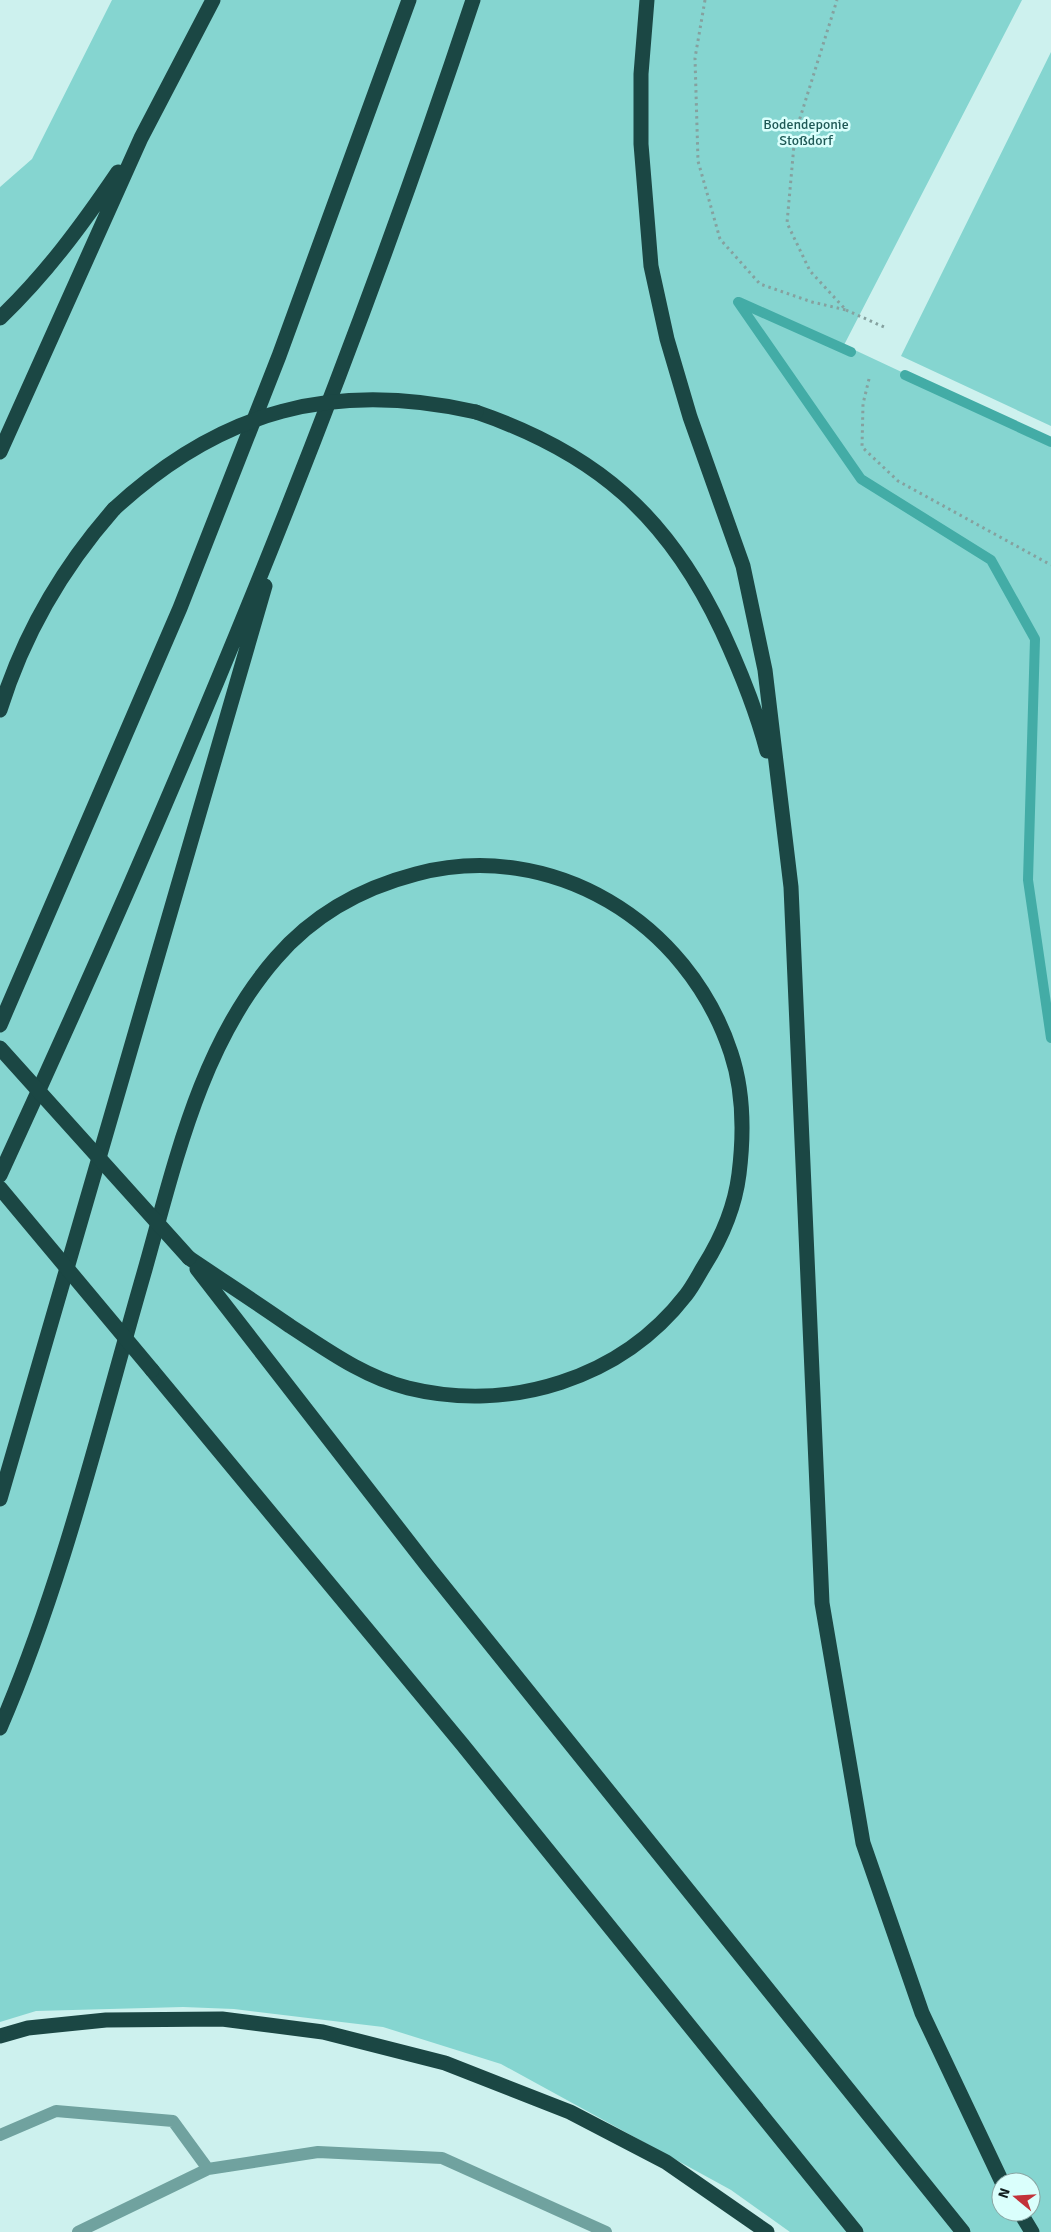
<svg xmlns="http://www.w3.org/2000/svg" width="1051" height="2232" font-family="Signika,sans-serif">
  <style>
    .green { fill: #85d5d0; fill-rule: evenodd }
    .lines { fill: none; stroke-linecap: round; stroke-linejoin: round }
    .stream { stroke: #43aca6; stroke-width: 10 }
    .path { stroke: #85a19f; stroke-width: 3; stroke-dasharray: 2.5 4; stroke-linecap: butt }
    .lane { stroke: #70a29f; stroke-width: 12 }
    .highway { stroke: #1b4744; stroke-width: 15 }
    .highway-bridge { stroke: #1b4744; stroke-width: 15 }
    .labels { text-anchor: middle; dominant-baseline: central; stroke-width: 5; stroke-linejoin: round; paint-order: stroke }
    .park-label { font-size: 14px; fill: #1f5956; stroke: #dafffc }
  </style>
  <rect width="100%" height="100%" fill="#cdf1ee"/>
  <path class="green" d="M112 0H1022L844 345 1051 442V2232H790L731 2190 501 2064 383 2027 234 2009 183 2007 36 2011 0 2022V187L32 159ZM1001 2182H1031V2212H1001Z
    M1051 52V426L901 356Z"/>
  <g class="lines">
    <path class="stream" d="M738 302 861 479 991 560 1035 639 1028 880 1051 1038
      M739 302 851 352
      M905 375 1051 442"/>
    <path class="path" d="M705 0 695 58 698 161 720 239 760 284 812 302 846 310 810 271 787 223 795 134 837 0
      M846 310 884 327
      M869 379 863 404 862 447 898 481 1051 565"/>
    <path class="lane" d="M0 2135 56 2111 173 2121 208 2169 78 2232
      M208 2169 318 2152 442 2158 606 2232"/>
    <path class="highway" d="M647 0 641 74V144L651 266 667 339 690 417 743 566 765 670 791 887 822 1603 863 1843 922 2013 1002 2182
      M0 318C46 274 82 225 118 172
      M476 412C596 453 668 516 722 631 740 670 756 709 767 751
      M0 452 141 138 213 0
      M0 710C23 636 63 567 114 509
      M0 1025 180 608 279 356 409 0
      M0 1175C177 791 340 401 473 0
      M197 1269 429 1568 963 2232
      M152 1370 462 1744 856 2232
      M0 1499 265 586
      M0 1728C63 1582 100 1425 144 1273 175 1164 200 1045 276 958 313 915 362 888 416 874 552 838 688 922 731 1053 744 1092 744 1134 739 1174 735 1206 721 1239 704 1266 698 1276 693 1286 686 1295 621 1379 510 1413 408 1388 364 1377 327 1350 290 1326 257 1303 223 1281 189 1258
      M0 2036 28 2028 106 2020 222 2019 323 2032 445 2063 570 2112 666 2162 767 2232
      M1020 2212 1032 2232"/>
    <path class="highway-bridge" d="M114 509C221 410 334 380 476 412
      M0 1048 189 1258
      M0 1188 152 1370"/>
  </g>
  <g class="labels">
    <g class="park-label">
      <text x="806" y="124">Bodendeponie<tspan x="806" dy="16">Stoßdorf</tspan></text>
    </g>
  </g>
  <g transform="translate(1016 2197) rotate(288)"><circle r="24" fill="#dafffc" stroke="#89a5a3"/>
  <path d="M0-4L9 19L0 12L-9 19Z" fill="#c23239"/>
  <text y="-8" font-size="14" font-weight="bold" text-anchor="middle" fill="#101d1d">N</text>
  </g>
</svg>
